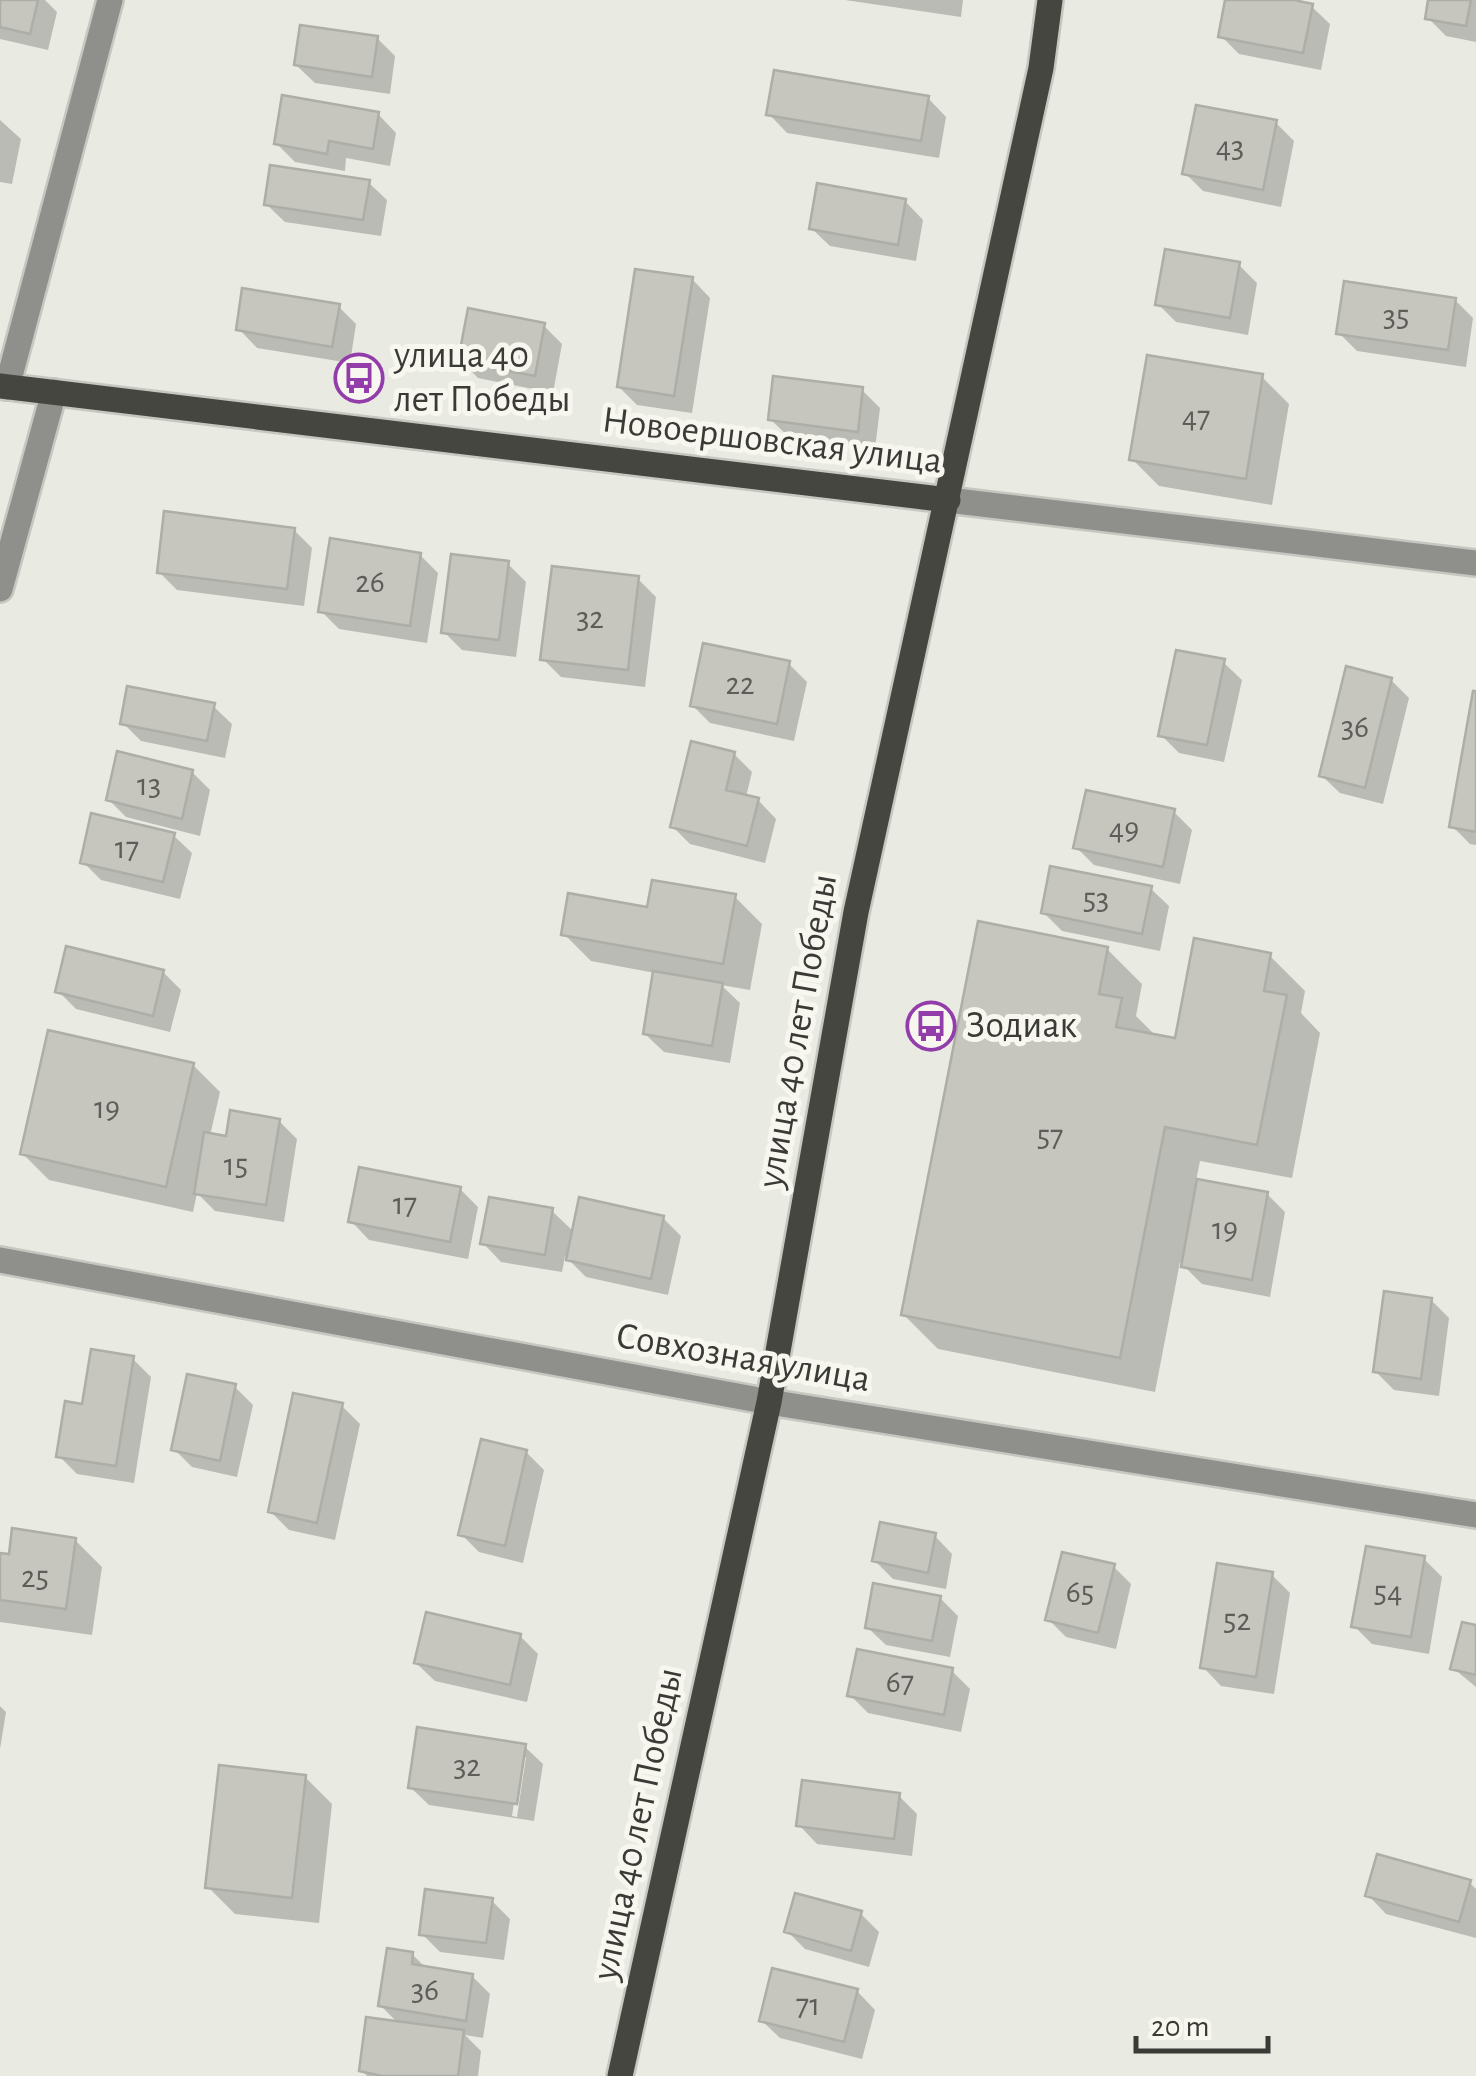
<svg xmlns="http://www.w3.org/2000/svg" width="1476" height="2076" font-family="'Alegreya Sans',sans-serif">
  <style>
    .shadow { fill: #0003; fill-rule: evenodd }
    .building { fill: #c6c6bf; stroke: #adaea7; stroke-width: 2.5 }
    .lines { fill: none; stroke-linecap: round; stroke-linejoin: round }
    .minor-casing { stroke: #c6c7c0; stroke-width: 30 }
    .major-casing { stroke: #c6c7c0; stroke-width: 30 }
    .minor { stroke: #8f8f8c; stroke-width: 25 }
    .major { stroke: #464641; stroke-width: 25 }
    .labels { text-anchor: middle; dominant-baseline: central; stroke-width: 10; stroke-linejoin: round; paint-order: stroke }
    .number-label { font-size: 32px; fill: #5d5d59 }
    .poi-label { font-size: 38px; fill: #3a3a37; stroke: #f7f7ef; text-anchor: start }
    .street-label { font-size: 38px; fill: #3a3a37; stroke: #f7f7ef }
  </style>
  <rect width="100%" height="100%" fill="#e9eae2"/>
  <path class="shadow" d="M0 0H45L57 12 48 50 0 39Z
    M845 0H963L961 17Z
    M1227 0H1281L1311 6 1330 24 1321 70 1239 54 1221 36Z
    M1431 0H1476V42L1446 36 1428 18Z
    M377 38 395 56 390 94 315 83 296 65Z
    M928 98 946 117 939 158 787 133 769 114Z
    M378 114 396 133 390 166 346 158 345 171 295 162 277 144Z
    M0 120 21 139 12 184 0 182Z
    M1276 123 1294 141 1281 207 1203 191 1185 173Z
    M368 182 387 200 381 236 285 222 266 204Z
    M905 201 923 220 916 261 830 246 811 228Z
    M1239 265 1257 283 1248 335 1176 322 1158 304Z
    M692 279 710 298 692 413 637 405 619 387Z
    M1455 300 1473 318 1466 367 1357 351 1339 333Z
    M338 306 356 324 350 363 257 348 239 329Z
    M544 326 562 344 553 393 478 378 460 360Z
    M1262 377 1289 404 1272 505 1159 486 1132 459Z
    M862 390 880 408 875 449 789 437 770 419Z
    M294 530 312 548 304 606 177 590 159 572Z
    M420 555 438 573 427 643 339 629 321 611Z
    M508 564 526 582 516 657 462 650 444 632Z
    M638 579 656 597 645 687 561 677 543 659Z
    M1223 662 1242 680 1224 762 1179 753 1161 735Z
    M789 664 807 682 794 741 710 723 692 705Z
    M1391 680 1409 698 1383 804 1340 793 1321 775Z
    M1476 694V845L1470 844 1452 826Z
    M213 706 232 724 225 758 141 741 123 723Z
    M734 754 752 772 746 797 758 800 776 819 765 863 690 844 672 826Z
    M192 772 210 790 200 836 126 817 108 799Z
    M1174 812 1192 830 1180 884 1094 865 1076 847Z
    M173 835 192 853 180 899 101 880 83 862Z
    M1150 888 1169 906 1160 951 1062 931 1044 913Z
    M735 897 762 924 750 990 721 985 740 1003 730 1063 664 1052 645 1034 655 973 591 961 564 934 649 910Z
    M1107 949 1142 984 1136 1016 1155 1035 1177 1041 1270 956 1305 991 1301 1013 1320 1033 1292 1178 1200 1161 1196 1181 1267 1194 1285 1212 1270 1297 1202 1284 1180 1262 1155 1392 938 1349 903 1314Z
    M163 972 181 990 170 1032 76 1009 58 991Z
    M193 1065 220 1092 210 1136 228 1139 279 1121 297 1139 284 1222 215 1211 197 1193 193 1212 49 1180 22 1153Z
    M460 1189 478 1207 468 1259 369 1240 351 1221Z
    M552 1211 574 1232 663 1218 681 1236 668 1295 586 1277 565 1256 562 1272 501 1262 483 1243Z
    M1431 1300 1449 1318 1439 1396 1394 1390 1376 1372Z
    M133 1359 151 1377 134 1483 77 1474 59 1456 84 1407Z
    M235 1387 253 1405 237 1477 192 1467 174 1449Z
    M342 1406 360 1424 335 1540 289 1530 271 1512Z
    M526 1452 544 1470 523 1563 479 1552 461 1534Z
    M934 1535 952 1554 946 1589 893 1579 875 1561Z
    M75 1540 102 1567 92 1635 0 1622V1556L11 1557Z
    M1424 1559 1442 1577 1429 1654 1372 1644 1354 1626Z
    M1113 1566 1131 1584 1116 1649 1066 1637 1048 1619Z
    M1272 1575 1290 1593 1274 1694 1221 1686 1203 1667Z
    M940 1598 958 1616 950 1657 886 1645 867 1627Z
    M1476 1628V1687L1453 1668Z
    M520 1636 538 1654 527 1702 435 1681 416 1663Z
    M952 1671 970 1689 961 1732 868 1713 850 1695Z
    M0 1706 6 1712 0 1749Z
    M524 1746 543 1764 534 1821 429 1805 410 1787ZM521 1757H526L517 1817 512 1816Z
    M305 1777 332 1804 319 1923 235 1914 208 1887Z
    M899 1796 917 1814 912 1856 817 1844 799 1825Z
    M1469 1882 1476 1889V1938L1386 1914 1368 1895Z
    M492 1901 510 1919 504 1960 440 1952 422 1934Z
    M861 1914 879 1932 869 1967 805 1949 787 1931Z
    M412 1954 427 1969 472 1976 490 1994 483 2038 465 2035 481 2051 478 2076H367L362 2070 399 2024 380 2005Z
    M857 1991 875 2010 862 2059 780 2038 761 2020Z"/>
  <path class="building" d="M0 0H38L30 34 0 27Z
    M1225 0H1294L1313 4 1303 53 1218 37Z
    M1428 0H1471L1466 26 1425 19Z
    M300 25 378 36 372 77 294 65Z
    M774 70 929 96 921 141 766 115Z
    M282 95 379 112 373 149 329 141 327 154 274 144Z
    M1196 105 1277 120 1263 190 1182 174Z
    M270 165 370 180 363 220 264 205Z
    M817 183 906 199 898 245 809 229Z
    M1165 249 1240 262 1230 318 1155 305Z
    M635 269 693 277 674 396 617 387Z
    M1344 281 1456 298 1448 350 1336 334Z
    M242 288 340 304 332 347 236 330Z
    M468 308 545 323 535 376 458 361Z
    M1147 355 1263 374 1246 479 1129 460Z
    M773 376 863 387 858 432 768 420Z
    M164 511 295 528 287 589 157 573Z
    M330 538 421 553 410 626 318 612Z
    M451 554 509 561 499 640 441 633Z
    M552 566 639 576 628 670 540 660Z
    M703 643 790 661 777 724 690 706Z
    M1176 650 1225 659 1207 745 1158 736Z
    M1346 666 1392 678 1365 788 1319 776Z
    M127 686 215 703 207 741 120 724Z
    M1473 691H1476V832L1449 827Z
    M691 741 735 752 726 790 759 798 747 846 670 827Z
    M117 751 193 770 182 819 106 800Z
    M1086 790 1175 809 1163 867 1073 848Z
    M91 813 175 833 163 882 80 863Z
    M1050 866 1152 886 1142 934 1041 913Z
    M652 880 736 894 723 964 561 935 568 893 647 907Z
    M978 921 1108 947 1099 994 1122 998 1116 1027 1175 1038 1194 938 1271 953 1264 991 1287 995 1257 1145 1165 1127 1120 1358 901 1315Z
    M66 946 164 970 153 1016 55 992Z
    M653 971 723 983 712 1046 643 1034Z
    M48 1030 194 1063 166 1187 20 1154Z
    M230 1110 280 1119 266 1205 194 1194 204 1132 226 1136Z
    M359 1167 461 1187 450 1242 348 1222Z
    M1197 1179 1268 1192 1252 1280 1181 1267Z
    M489 1197 553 1208 545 1255 480 1244Z
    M579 1197 664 1216 651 1279 566 1260Z
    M1384 1291 1432 1298 1421 1379 1373 1372Z
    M91 1349 134 1356 116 1466 56 1457 65 1401 82 1404Z
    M187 1374 236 1384 220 1461 171 1450Z
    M293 1393 343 1403 317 1523 268 1512Z
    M481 1439 527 1450 505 1546 458 1535Z
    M880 1522 936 1533 928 1573 872 1561Z
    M12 1528 76 1538 66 1609 0 1600V1553L9 1554Z
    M1366 1546 1425 1556 1411 1637 1351 1627Z
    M1062 1552 1115 1564 1098 1633 1045 1620Z
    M1217 1563 1273 1572 1256 1677 1200 1668Z
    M873 1583 941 1596 932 1641 865 1628Z
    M426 1612 521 1634 510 1685 414 1663Z
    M1462 1622 1476 1625V1675L1450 1669Z
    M857 1649 953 1668 944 1715 847 1696Z
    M417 1727 526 1744 517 1804 408 1788Z
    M219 1765 306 1775 292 1898 205 1888Z
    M802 1780 900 1793 894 1839 796 1826Z
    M1377 1854 1471 1880 1459 1922 1365 1896Z
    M425 1889 493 1898 486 1943 419 1935Z
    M795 1893 862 1911 851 1951 784 1932Z
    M387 1948 413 1952 412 1964 473 1974 466 2021 378 2006Z
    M772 1968 858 1989 844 2042 759 2021Z
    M366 2017 464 2030 458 2076H382L359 2071Z"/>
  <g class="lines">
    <g class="minor-casing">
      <path id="minor" d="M7 387 110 0
        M948 500 1476 563
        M0 589 54 392
        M0 1260 769 1402 1476 1515"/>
    </g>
    <g class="major-casing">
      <path id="major" d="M0 386 948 500
        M620 2076 769 1402 856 912 1041 68 1050 0"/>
    </g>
    <use href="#minor" class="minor"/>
    <use href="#major" class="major"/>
  </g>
  <defs>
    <g id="bus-ring" transform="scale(2.5)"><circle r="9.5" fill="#f7f7ef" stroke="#923daa" stroke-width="1.5"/><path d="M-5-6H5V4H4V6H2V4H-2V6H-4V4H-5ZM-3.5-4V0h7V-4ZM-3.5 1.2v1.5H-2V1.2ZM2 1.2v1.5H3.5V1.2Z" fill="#923daa"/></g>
  </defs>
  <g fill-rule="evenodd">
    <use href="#bus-ring" x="359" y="378"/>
    <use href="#bus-ring" x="931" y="1026"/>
  </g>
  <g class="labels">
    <g class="number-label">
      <text x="1230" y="147">43</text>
      <text x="1396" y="316">35</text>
      <text x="1196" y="417">47</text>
      <text x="370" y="582">26</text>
      <text x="590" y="618">32</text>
      <text x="740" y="684">22</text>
      <text x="1355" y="727">36</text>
      <text x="149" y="785">13</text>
      <text x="1124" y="829">49</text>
      <text x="127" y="848">17</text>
      <text x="1096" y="899">53</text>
      <text x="107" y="1108">19</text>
      <text x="1050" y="1136">57</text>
      <text x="236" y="1165">15</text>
      <text x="405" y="1204">17</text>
      <text x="1225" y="1229">19</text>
      <text x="35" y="1577">25</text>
      <text x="1080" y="1592">65</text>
      <text x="1388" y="1592">54</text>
      <text x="1237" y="1620">52</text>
      <text x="900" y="1682">67</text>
      <text x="467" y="1766">32</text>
      <text x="425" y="1990">36</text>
      <text x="808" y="2005">71</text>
    </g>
    <g class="poi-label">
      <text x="394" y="356">улица 40<tspan x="394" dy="44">лет Победы</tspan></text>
      <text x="966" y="1026">Зодиак</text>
    </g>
    <g class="street-label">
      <text transform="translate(772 441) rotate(7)">Новоершовская улица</text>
      <text transform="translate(798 1031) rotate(-80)">улица 40 лет Победы</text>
      <text transform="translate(743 1358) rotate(10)">Совхозная улица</text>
      <text transform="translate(638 1824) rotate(-78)">улица 40 лет Победы</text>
    </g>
  </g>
  <path d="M1136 2036v15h132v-15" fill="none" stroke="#3a3a37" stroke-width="5"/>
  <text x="1151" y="2036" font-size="30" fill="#3a3a37" stroke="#f7f7ef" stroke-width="8" paint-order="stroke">20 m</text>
</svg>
